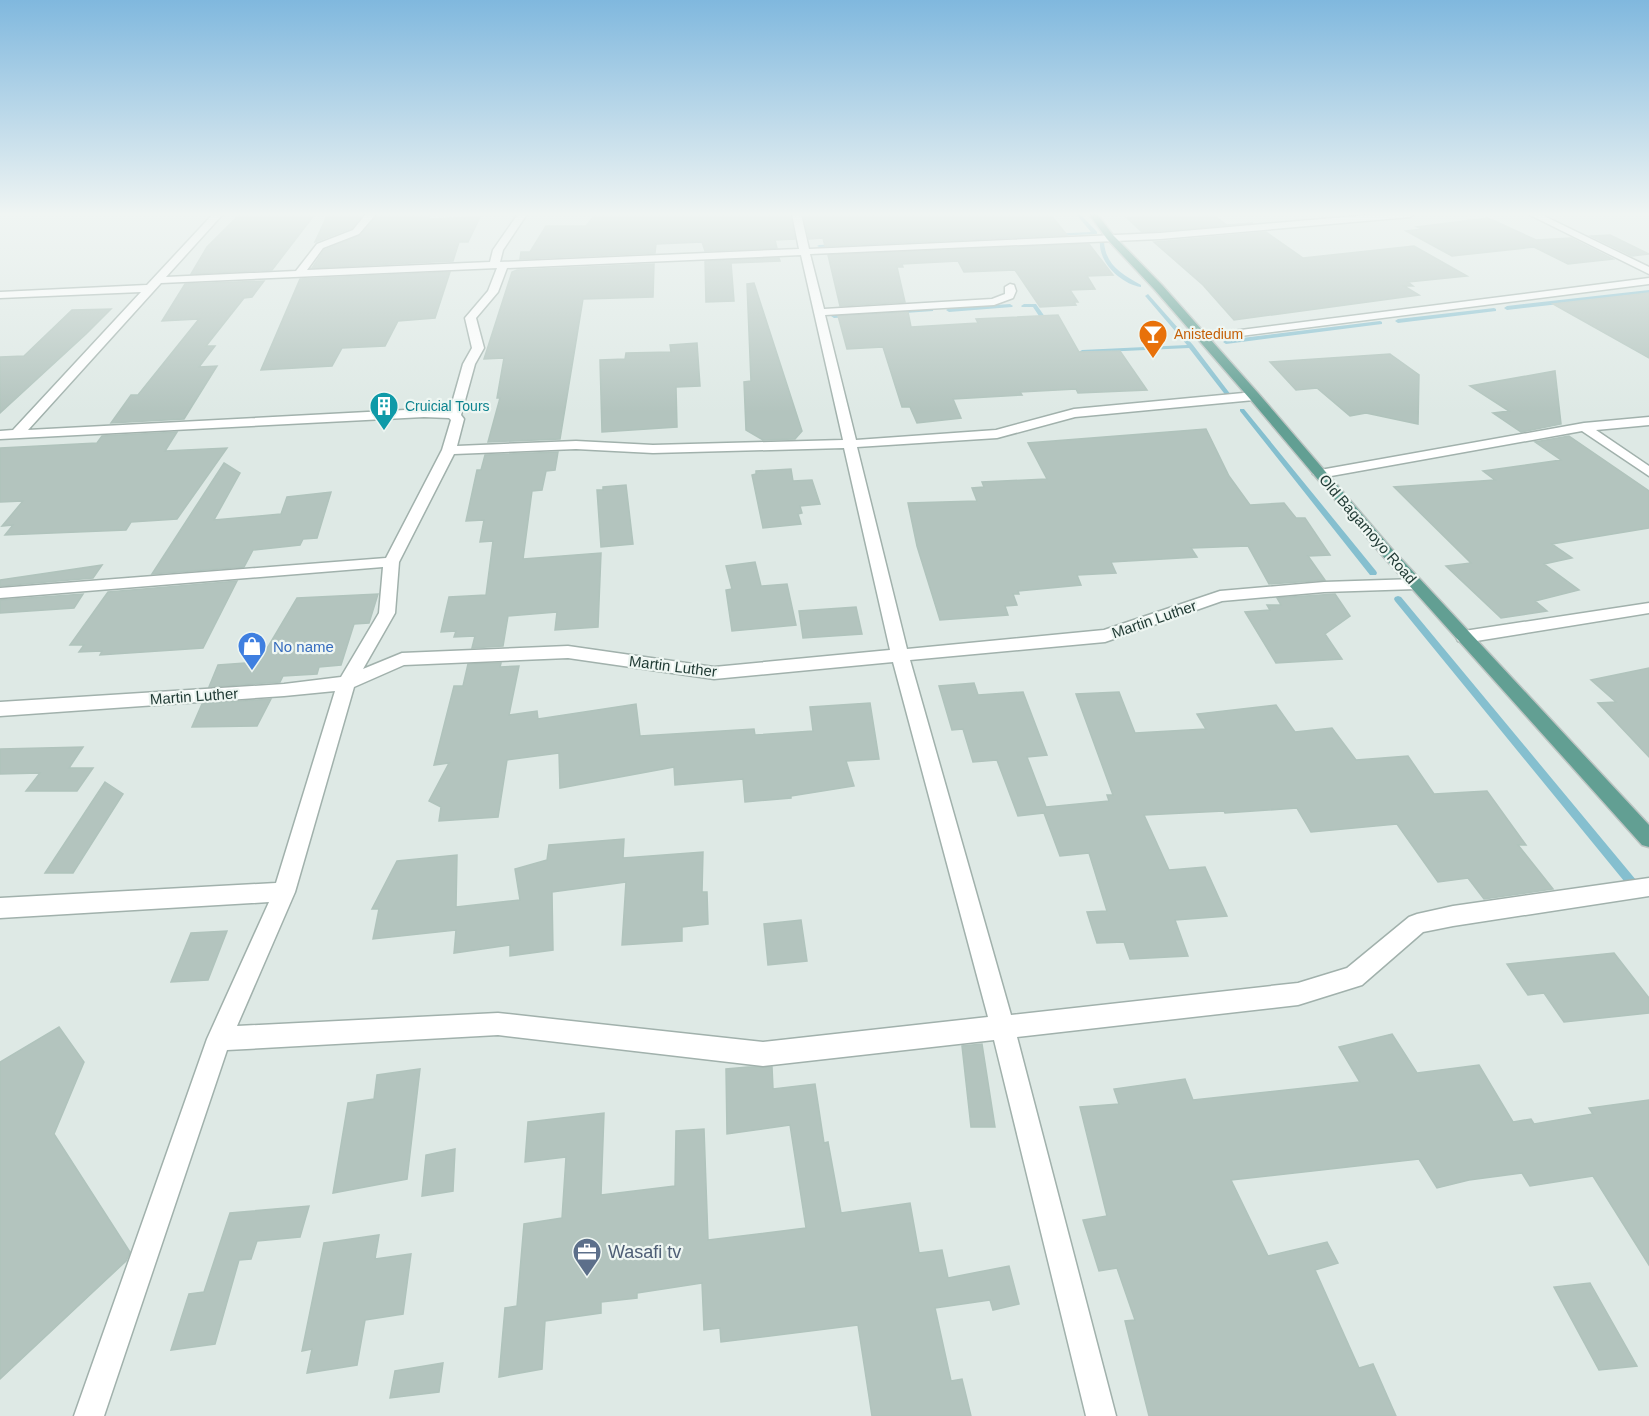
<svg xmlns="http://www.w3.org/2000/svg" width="1649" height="1416" font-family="Arial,sans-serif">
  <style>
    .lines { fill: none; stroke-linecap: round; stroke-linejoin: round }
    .stream { fill: #85bfcf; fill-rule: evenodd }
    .building { fill: #b3c4be; stroke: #b0c3bc; stroke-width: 1.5 }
    .minor-casing { stroke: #a1b1ac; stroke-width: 3 }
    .major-casing { stroke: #bcc4c2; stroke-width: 3 }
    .minor { fill: #fff; fill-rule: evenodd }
    .major { fill: #629f93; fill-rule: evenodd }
    .labels { text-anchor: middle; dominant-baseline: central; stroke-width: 4.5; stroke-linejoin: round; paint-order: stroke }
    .far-food-label { font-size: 14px; fill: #c56008; stroke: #eef6f2; text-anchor: start }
    .far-culture-label { font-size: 14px; fill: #0d838f; stroke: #eef6f2; text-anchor: start }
    .street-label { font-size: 15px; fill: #1f3933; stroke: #eef6f2 }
    .shop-label { font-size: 15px; fill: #366cbe; stroke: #eef6f2; text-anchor: start }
    .near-service-label { font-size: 18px; fill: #4e5e75; stroke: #eef6f2; text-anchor: start }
  </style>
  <rect width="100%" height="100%" fill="#dee9e5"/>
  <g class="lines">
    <path class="stream" d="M1076 214H1080L1097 232V234L819 247 817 246 819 245 1091 232Z
      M1100 241 1104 242C1106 266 1122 274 1141 285V287C1121 284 1098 262 1100 241Z
      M1649 290V294L1507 310 1504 308 1507 306Z
      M1148 294 1193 345 1231 395V397H1227L1189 348 1080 353 1079 352 1082 350 1187 345 1146 297 1145 296Z
      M1010 304 1013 306 1012 307 949 312 946 310 949 308Z
      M1024 304H1036L1050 324 1049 325H1045L1033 307H1022L1021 306Z
      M931 308 933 309V311L834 318 831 316 834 314Z
      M1494 308 1496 309V311L1398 323 1395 321 1398 319Z
      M1380 321 1382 322V324L1226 344 1223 342 1226 340Z
      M1240 409H1244L1376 571 1377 573 1376 575H1370L1240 411Z
      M1398 596 1401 597 1641 886 1642 889 1641 892 1637 894 1633 892 1395 601 1394 599 1395 597Z"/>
  </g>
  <path class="building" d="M240 214H315L272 270 191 274 207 247Z
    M328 214H363L352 228 315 242Z
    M378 214H431L428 219 480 217 468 242H459L453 261 312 268 324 250 361 235Z
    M596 214H790L795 239 775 240 777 248 705 251 702 242 656 244 655 253 520 259 521 252H530L546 226H586Z
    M803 214H1050L1067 235 825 246 823 238 809 239Z
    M1141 214H1179L1183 217 1213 215 1227 225 1253 223 1160 231 1142 232 1127 218 1145 217Z
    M1488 218 1536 240 1571 238 1613 259 1568 264 1534 247 1452 256 1406 231 1422 229 1417 227Z
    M1266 232 1303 258 1414 246 1467 276 1408 282 1413 286H1404L1419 295 1234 320 1203 285 1154 242Z
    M1610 235 1649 254 1632 256 1591 236Z
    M1089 244 1113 275 1087 276 1095 289 1070 290 1078 302H1074L1076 305 1040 307 1015 270 964 272 958 261 902 264 903 267H897L905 302 840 306 828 255Z
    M779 258 780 261 731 263 734 301 706 302 705 261Z
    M654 264 653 297 583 299 560 439 488 442 500 398H497L504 358 484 359 512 272 517 270Z
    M450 272 435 318 398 321 385 346 342 348 332 366 261 370 300 279Z
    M264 281 252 297 244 298 206 346H215L199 367 217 366 184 419 111 423 131 395H138L199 319 162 321 185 284Z
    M754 283 802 431 795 439 763 440 746 430 744 382 751 381 747 284Z
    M1649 293V358L1553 304Z
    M111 309 86 334 0 413V357L24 356 72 310Z
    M908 312 911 327 978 323 976 319 1058 315 1079 352 1120 351 1147 390 1078 393 1076 389 1020 392 1022 395 953 399 961 418 917 423 910 407H902L883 347 847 349 838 316Z
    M697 343 700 386 676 387 677 427 602 432 600 360 625 359 626 353 671 352 670 345Z
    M1390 354 1419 375 1418 424 1366 413 1350 416 1317 388 1296 390 1270 362Z
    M1555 371 1561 424 1521 432 1493 413 1509 411 1470 386Z
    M1206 429 1229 476 1250 505 1284 503 1296 518H1305L1330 555 1308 556 1325 580 1269 584 1248 546 1191 548 1197 557 1111 562 1116 573 1077 575 1081 585 1018 591 1019 594H1013L1017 605 1005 606 1008 615 940 620 917 546 908 503 977 501 972 488 984 487 982 482 1047 479 1028 443Z
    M177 432 165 451 227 448 177 519 131 522 126 530 5 535 13 525 2 526 23 501 0 502V448L97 443 102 436Z
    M1569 436 1649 491V528L1552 544 1572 558 1544 564 1579 590 1535 601 1547 611 1501 618 1446 566 1471 563 1394 487 1495 480 1483 471 1561 460 1535 442Z
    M558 452 555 470 546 471 542 490 532 491 523 559 601 553 598 627 555 630 557 612 508 616 503 646 472 648 475 636 454 637 456 631 441 632 449 597 486 595 493 541 480 542 484 520 466 521 477 470H481L485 455Z
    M224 463 240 473 214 520 281 514 287 497 331 492 317 538 303 539 300 545 253 550 244 567 152 574Z
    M791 469 793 481 812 480 820 504 800 506 802 513 798 514 801 524 763 528 752 475 756 474V471Z
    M626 485 633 544 601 547 597 490H603V487Z
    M755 562 761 586 787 584 796 625 732 631 726 590 732 589 726 566Z
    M102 565 93 578 0 586V580Z
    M237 581 203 648 100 655 102 651 79 652 84 645H70L108 592Z
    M83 594 74 608 0 613V600Z
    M378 594 369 623 354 624 341 665 319 667 317 674 283 676 280 682 209 687 218 665 259 662 297 598Z
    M1335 594 1350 616 1325 634 1342 659 1276 663 1245 612 1270 610 1267 605H1281L1277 598Z
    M856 607 862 634 803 638 799 611Z
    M501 663 500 667 519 666 509 715 537 711 538 719 636 704 640 736 754 729 755 735 813 731 810 707 870 703 879 759 846 761 854 786 791 796V798L745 802 743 779 675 785 674 767 560 788 559 753 507 760 498 817 439 821 441 807 429 801 449 763 434 765 454 686H463L468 664Z
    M1649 668V757L1598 703 1616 702 1591 680Z
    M974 683 978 695 1023 692 1047 755 1027 757 1046 807 1109 801 1107 795H1113L1076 694 1119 692 1135 733 1206 729 1197 714 1276 705 1295 732 1332 728 1356 760 1408 756 1434 794 1487 791 1526 845H1518L1553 889 1484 899 1468 878 1438 882 1397 824 1311 832 1297 808 1225 813 1224 811 1144 815 1169 870 1205 867 1227 916 1175 920 1188 956 1130 959 1124 942 1097 943 1087 912 1107 911 1089 853 1060 856 1044 813 1018 816 997 760 973 762 963 729 952 730 939 686Z
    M271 699 257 726 192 727 202 704Z
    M83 747 69 768H93L77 791H26L40 773 0 774V749Z
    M105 782 123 794 73 873H45Z
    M624 839 623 858 703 852 702 892H707L708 924 682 927V941L622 945 626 882 552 892 553 950 510 956V945L454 953 456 930 373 939 379 909H372L397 861 457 855 456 907 520 900 515 869 547 860 549 845Z
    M801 920 807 961 768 965 764 924Z
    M227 931 208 980 171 982 191 933Z
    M1614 953 1649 998V1013L1564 1022 1544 993 1528 995 1507 964Z
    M59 1027 84 1062 54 1134 130 1252 126 1261 0 1379V1062Z
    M1392 1034 1417 1073 1479 1065 1513 1122 1531 1119 1534 1124 1593 1114 1589 1108 1649 1100V1265L1593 1176 1530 1186 1522 1173 1469 1180 1437 1188 1419 1159 1231 1180 1268 1256 1327 1242 1338 1263 1315 1270 1359 1368 1373 1364 1396 1416H1149L1125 1321 1135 1320 1117 1268 1099 1271 1083 1220 1107 1216 1080 1107 1119 1104 1114 1089 1185 1079 1193 1100 1360 1082 1339 1047Z
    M982 1044 995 1127H971L962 1046Z
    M748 1067H772L773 1089 815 1084 824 1143 828 1142 841 1213 910 1203 919 1253 942 1250 948 1278 1009 1266 1019 1304 993 1310 990 1300 935 1308 951 1381 962 1379 971 1416H872L858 1325 721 1342 720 1328 704 1330 702 1283 637 1293V1298L601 1302V1313L545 1321 542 1369 499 1377 505 1308 517 1306 524 1224 562 1218 566 1157 525 1162 528 1122 604 1113 601 1195 675 1186 676 1131 704 1129 708 1240 806 1228 790 1125 727 1134 726 1069Z
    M420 1069 407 1179 333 1193 348 1103 374 1099 377 1075Z
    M455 1149 453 1191 422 1196 426 1155Z
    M309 1206 300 1237 257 1241 251 1259 239 1260 215 1344 171 1350 189 1294 204 1292 230 1213Z
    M379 1235 375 1259 411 1254 403 1314 365 1320 357 1365 307 1373 312 1349 302 1351 324 1243Z
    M1590 1283 1637 1366 1599 1370 1554 1287Z
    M443 1363 439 1392 390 1398 395 1371Z"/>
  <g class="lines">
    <g class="minor-casing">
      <path id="minor" d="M213 214H223L166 277 296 271 317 244 353 230 366 214H376L359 234 323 248 307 270 490 262 493 250 518 214H527L503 250 500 262 799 249 792 214H801L809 249 1160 233 1381 214H1414L1410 217 1160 239 810 254 824 309 992 299 1005 294V287L1010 284 1014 285 1016 291 1013 298 994 305 825 315 856 440 996 430 1074 409 1254 392 1260 396 1254 400 1075 417 997 438 857 447 907 649 1104 630 1220 591 1324 582 1416 579 1424 584 1416 589 1324 592 1222 601 1105 642 910 660 1011 1015 1298 983 1347 968 1409 917 1417 914 1453 906 1649 878V896L1453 926 1423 932 1362 985 1298 1005 1017 1037 1116 1416H1086L994 1040 763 1066 498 1035 227 1050 104 1416H74L207 1039 269 902 0 918V898L276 883 335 691 284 696 0 716V702L284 684 341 677 379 613 383 567 0 598V588L386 558 442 450 451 420 449 418 424 417 0 439V431L13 430 141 292 0 298V292L147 285ZM801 255 843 440 653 445 576 441 457 446 464 419 461 415 475 364 484 348 476 318 498 292 507 268ZM497 268 488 291 465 318 472 348 463 364 450 410 424 409 28 430 161 283ZM844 448 890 650 714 667 568 646 402 653 363 669 395 613 399 562 454 454 576 449 653 453ZM568 658 714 679 893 662 988 1017 763 1042 498 1013 237 1026 295 892 354 687 404 665Z
        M1528 214H1540L1649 267V274Z
        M1649 278V284L1201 341 1195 338 1201 335Z
        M1649 417V425L1596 430 1649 466V476L1582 431 1320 478 1313 474 1320 470 1584 423Z
        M1649 603V613L1464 643 1458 641 1456 637 1458 633 1464 631Z"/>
    </g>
    <g class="major-casing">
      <path id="major" d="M1089 214H1097L1113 235 1162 285 1258 393 1391 548 1649 825V847L1642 845 1381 554 1250 399 1154 289 1107 239Z"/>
    </g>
    <use href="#minor" class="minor"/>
    <use href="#major" class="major"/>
  </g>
  <linearGradient id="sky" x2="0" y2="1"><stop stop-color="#80b8de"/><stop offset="0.52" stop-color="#f0f5f3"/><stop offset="1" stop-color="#f0f5f3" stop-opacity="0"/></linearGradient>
  <rect width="1649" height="412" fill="url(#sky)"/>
  <defs>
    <g id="bar-pin" transform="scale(1.5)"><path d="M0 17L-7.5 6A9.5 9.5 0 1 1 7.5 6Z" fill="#e8710a" stroke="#eef6f2"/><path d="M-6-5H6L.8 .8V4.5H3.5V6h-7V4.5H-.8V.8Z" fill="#fff"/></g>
    <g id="building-pin" transform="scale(1.5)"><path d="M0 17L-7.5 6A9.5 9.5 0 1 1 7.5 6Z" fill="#0f9aa8" stroke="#eef6f2"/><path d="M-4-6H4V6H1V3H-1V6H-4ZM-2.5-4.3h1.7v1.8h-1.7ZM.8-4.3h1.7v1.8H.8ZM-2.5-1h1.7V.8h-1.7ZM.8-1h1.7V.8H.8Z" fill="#fff"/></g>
    <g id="shop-pin" transform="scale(1.5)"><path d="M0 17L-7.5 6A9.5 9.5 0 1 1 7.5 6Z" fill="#3f7fe0" stroke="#eef6f2"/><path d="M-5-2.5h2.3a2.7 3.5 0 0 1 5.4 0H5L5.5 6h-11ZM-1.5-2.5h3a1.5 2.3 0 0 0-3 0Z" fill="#fff"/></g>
    <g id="office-pin" transform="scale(1.5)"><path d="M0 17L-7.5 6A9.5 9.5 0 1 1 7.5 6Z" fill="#5c6f8a" stroke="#eef6f2"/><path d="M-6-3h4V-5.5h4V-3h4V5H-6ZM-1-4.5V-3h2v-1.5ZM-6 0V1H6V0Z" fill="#fff"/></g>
  </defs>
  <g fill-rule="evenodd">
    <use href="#bar-pin" x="1153" y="334"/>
    <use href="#building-pin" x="384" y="406"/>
    <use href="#shop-pin" x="252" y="646"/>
    <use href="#office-pin" x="587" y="1252"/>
  </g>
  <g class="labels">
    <g class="far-food-label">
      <text x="1174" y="334">Anistedium</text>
    </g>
    <g class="far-culture-label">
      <text x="405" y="406">Cruicial Tours</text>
    </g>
    <g class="street-label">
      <text transform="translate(1368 529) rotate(49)">Old Bagamoyo Road</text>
      <text transform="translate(1154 619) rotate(-19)">Martin Luther</text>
      <text transform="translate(673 666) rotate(7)">Martin Luther</text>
      <text transform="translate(194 696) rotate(-4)">Martin Luther</text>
    </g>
    <g class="shop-label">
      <text x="273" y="646">No name</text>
    </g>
    <g class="near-service-label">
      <text x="608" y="1252">Wasafi tv</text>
    </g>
  </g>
</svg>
